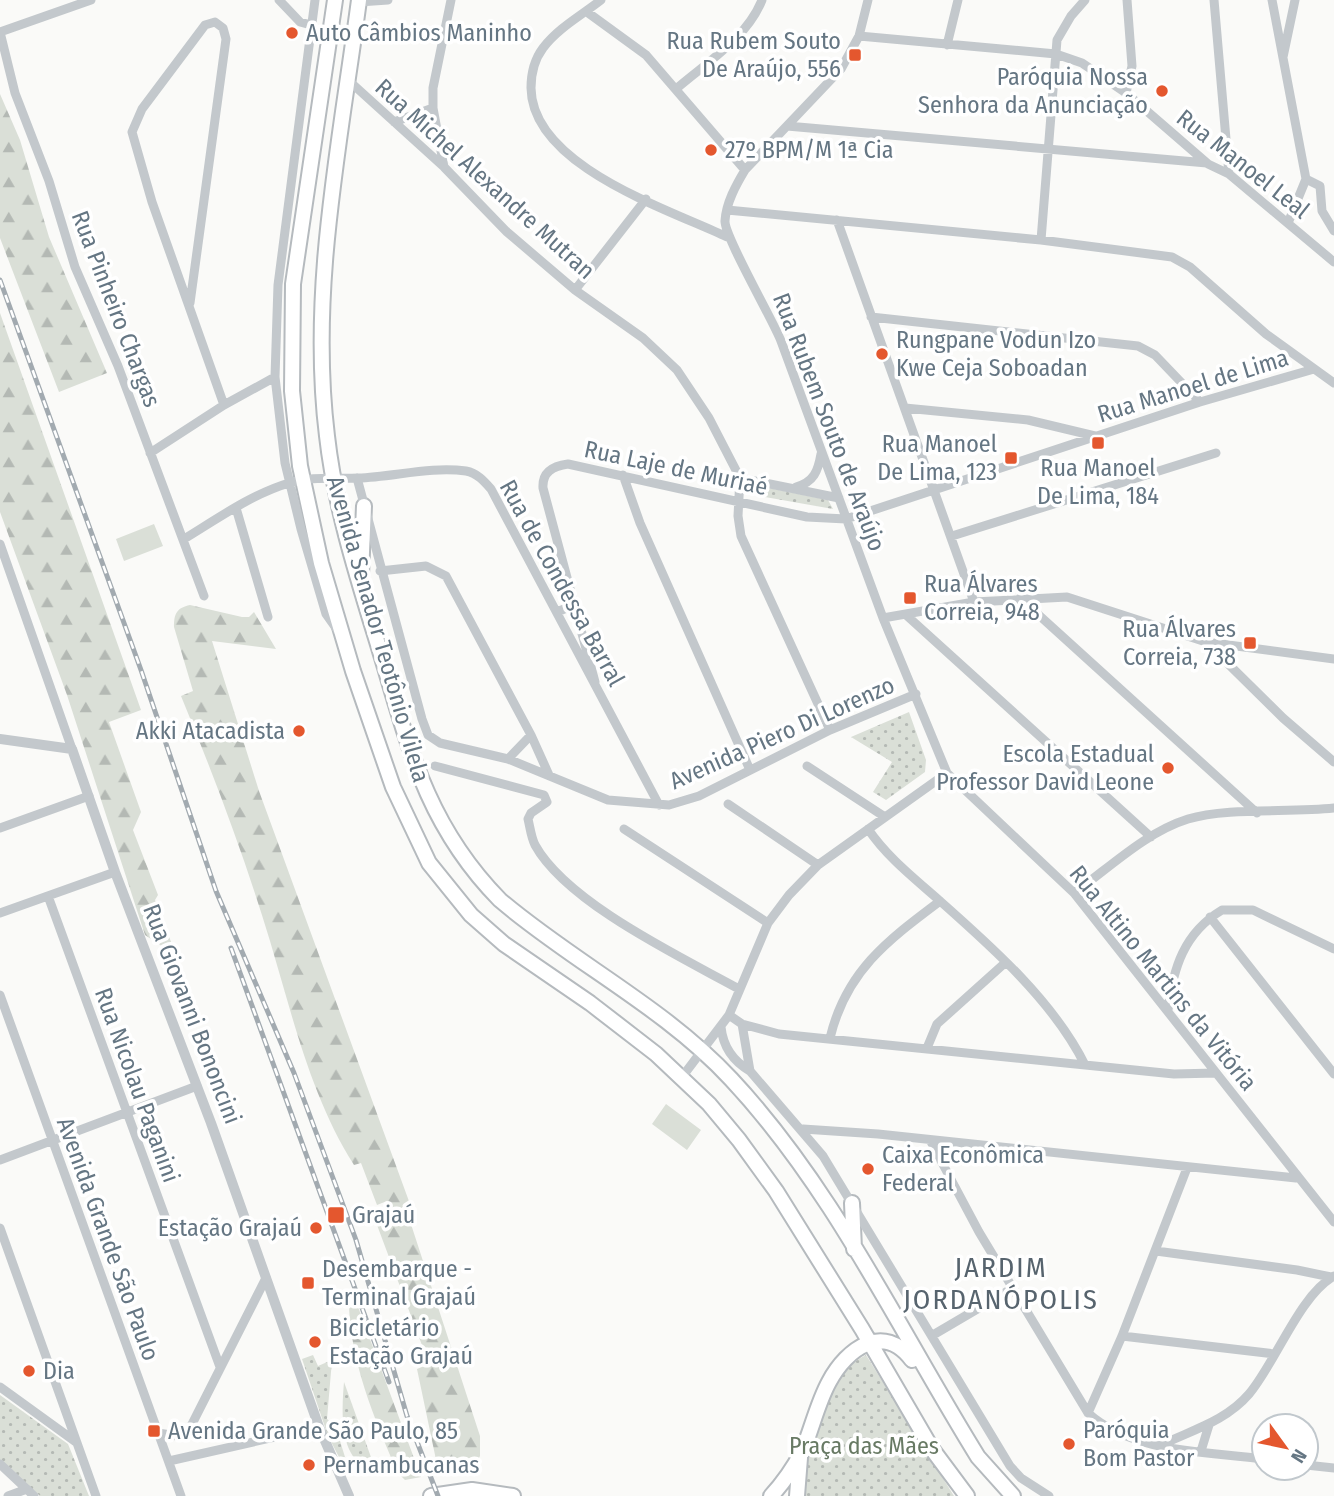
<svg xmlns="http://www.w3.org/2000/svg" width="1334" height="1496" font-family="'Fira Sans Condensed',sans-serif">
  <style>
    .grass { fill: url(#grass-dots) }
    .forest { fill: url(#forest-firs) }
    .pitch { fill: #dadfd7 }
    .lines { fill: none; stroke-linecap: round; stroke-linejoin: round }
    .primary-casing { stroke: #b5babe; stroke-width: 18 }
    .minor { stroke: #c3c8cc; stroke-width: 9 }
    .tertiary { stroke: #c3c8cc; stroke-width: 10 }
    .primary { stroke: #fff; stroke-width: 14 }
    .rail-casing { stroke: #a2aab0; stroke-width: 5 }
    .rail { stroke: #fff; stroke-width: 2.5; stroke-dasharray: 8; stroke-linecap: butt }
    .poi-dot { fill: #e4572e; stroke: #fff; stroke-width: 2.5 }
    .labels { text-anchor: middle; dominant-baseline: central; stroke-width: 7; stroke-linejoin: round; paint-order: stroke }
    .poi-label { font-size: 24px; fill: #657683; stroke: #fff; text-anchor: start }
    .street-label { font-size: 24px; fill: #657683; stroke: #fff }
    .park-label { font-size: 24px; fill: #687a64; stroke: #fff }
    .quarter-label { font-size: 28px; letter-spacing: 2px; fill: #57646e; stroke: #fff }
  </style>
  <defs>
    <pattern id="grass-dots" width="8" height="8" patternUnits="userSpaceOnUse" patternTransform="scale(1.75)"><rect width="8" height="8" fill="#dadfd7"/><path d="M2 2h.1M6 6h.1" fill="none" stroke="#b4b9b4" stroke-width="1.8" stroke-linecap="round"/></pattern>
    <pattern id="forest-firs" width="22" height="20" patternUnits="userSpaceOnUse" patternTransform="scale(1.75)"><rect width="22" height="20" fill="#dadfd7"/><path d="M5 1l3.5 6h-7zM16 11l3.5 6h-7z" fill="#b4b9b4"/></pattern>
  </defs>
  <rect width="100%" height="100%" fill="#fafaf8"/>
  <path class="grass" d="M764 487 828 500 833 509 765 497 760 493Z
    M909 712 926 760 925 772 886 800 873 792 892 762 851 737Z
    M313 1355 318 1366 332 1360 327 1419 335 1425 345 1457 340 1459 328 1436 302 1359Z
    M866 1355 954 1496H800C811 1447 816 1380 866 1355Z
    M344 1382 372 1460 373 1464 367 1467C338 1457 342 1406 344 1382Z
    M0 1395 68 1444 89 1496H40L0 1460Z"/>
  <path class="forest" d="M0 94 20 140 49 237 107 373 59 392 0 238Z
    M0 313 141 710 109 722 141 812 133 830 158 895 155 900 173 947 166 949 145 935 67 695 0 512Z
    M190 605 242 617H249L254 612 276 649 212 641 259 791 410 1204 408 1215 480 1436V1456L474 1467 439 1474 417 1369 429 1364 374 1217 390 1208 387 1201 377 1205 361 1163 354 1165C311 1097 293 1018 270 941 245 858 214 776 181 696L193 691 174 627C174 613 177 608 190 605Z
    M354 1296 421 1477 405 1480 398 1473C374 1419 348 1356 349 1297Z"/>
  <path class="pitch" d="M154 524 163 546 124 561 116 539Z
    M666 1104 701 1130 687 1150 652 1124Z"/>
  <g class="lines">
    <g class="primary-casing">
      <path id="primary" d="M335 0 293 284 292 391 300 466 321 563 353 671 393 787 429 863 471 915 504 944 590 1003 656 1054 709 1104 739 1140 776 1191 862 1329 932 1449 967 1496
        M359 0C340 144 309 290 327 436 336 516 363 594 386 671 412 760 433 832 500 900 574 963 664 1007 731 1079 834 1189 899 1330 978 1457L1013 1496
        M361 575 364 506
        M852 1203 854 1249
        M431 1496 472 1490 513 1496
        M771 1496C783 1483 794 1467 802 1452 812 1429 817 1404 829 1382 847 1348 884 1322 912 1360
        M797 1496 800 1458"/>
    </g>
    <path class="minor" d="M279 0 300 22 311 25
      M315 0 278 285 275 377 285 463 301 529 326 614 338 631
      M601 0C582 15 558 28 543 48 534 60 531 73 531 88 532 166 668 209 727 237
      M868 0 859 36 841 69 745 170C736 185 726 203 725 221 724 236 772 318 781 341L883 618 947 773 1074 893 1334 1222
      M1214 0 1229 174
      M1272 0 1306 179 1320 186 1322 211 1334 231
      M359 2 388 0
      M587 12 646 55 745 170
      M0 32 15 93 49 181 75 267 118 366 204 596
      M0 32 91 0
      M859 36 1056 54 1082 63 1126 93 1208 164 1229 174 1334 262
      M947 45 958 0
      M1283 57 1295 0
      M348 80 444 167 507 232 575 290 643 338 677 370 709 418 740 478 738 516 741 536 830 730
      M676 89C706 63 747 38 762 0
      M1126 93 1132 66 1127 0
      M394 122 433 108
      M787 126 1207 163
      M444 167 433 108V88L451 0
      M727 210 1041 240 1172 257 1190 267 1266 334 1334 383
      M837 220 974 602
      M1288 223 1306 179
      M1041 240 1057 40 1071 16 1085 0
      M575 290 646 199
      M190 303 226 39 223 28 215 22 205 25 142 109 132 132 152 202 224 405
      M871 317 1138 346 1155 355 1200 402
      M905 408 1028 420 1095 436
      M150 453 224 405 275 377
      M623 475 640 523 750 770
      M357 478 422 719 428 735 440 743 508 759 608 800 669 805 699 796 830 730 916 694
      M740 478 839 498
      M796 487C814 482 818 471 821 454
      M236 508 268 617
      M952 536 1216 453
      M184 539C217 519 252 494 289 483 311 476 335 479 358 478 393 477 431 466 466 471 477 473 484 481 491 489L659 805
      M0 544 72 749
      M380 571 426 566 446 576 531 735 549 775
      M1020 598 1257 813
      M557 612 576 604
      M905 614 1151 837
      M883 618 974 602 1067 597 1206 642 1334 659
      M1206 642 1283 718 1334 762
      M595 682 543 488C542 472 553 466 568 464L807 517 846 519 1200 402 1314 369
      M508 759 531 735
      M435 766 544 795 547 802 531 813 528 819C530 827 531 837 535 845 567 903 681 957 739 989
      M807 766 885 817
      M728 804 818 865
      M0 828 89 796
      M624 829 768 923
      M868 829C887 857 914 878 940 901 992 947 1054 1002 1085 1065
      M1074 893C1109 868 1146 832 1188 819 1227 807 1291 813 1334 808
      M48 896 220 1367
      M0 913 115 872
      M1210 917 1334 1074
      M0 995 181 1496
      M1168 1010C1173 968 1184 933 1222 910H1253L1334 949
      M729 1015 742 1024 779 1034 1174 1074 1216 1073
      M742 1024 750 1071
      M721 1027C723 1047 733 1061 750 1071L823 1156 1010 1466 1021 1478 1049 1496
      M830 1038C846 971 888 940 940 901
      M927 1048 937 1024 1006 962
      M682 1077 729 1015 768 923 789 895 818 865 947 773
      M803 1129 878 1134 1296 1178
      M930 1140 979 1232 1088 1413C1134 1454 1206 1451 1264 1459
      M0 1160 197 1086
      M0 1228 96 1496
      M1156 1251 1297 1270 1331 1277
      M933 1335 1013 1288
      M1122 1336 1275 1354
      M0 1387 76 1442
      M1088 1413 1122 1336 1187 1168
      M158 1433 177 1436 189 1430 266 1278
      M1161 1445C1192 1430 1226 1421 1249 1394 1276 1362 1299 1296 1334 1276
      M1201 1451 1209 1425
      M169 1461 319 1427
      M0 1464 34 1496
      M1306 1465 1334 1468
      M8 1496 27 1489"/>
    <path class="tertiary" d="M0 739 72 749 115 872 211 1123 319 1427 349 1496"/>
    <use href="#primary" class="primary"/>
    <g class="rail-casing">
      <path id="rail" d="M0 280 141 670 216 891 294 1073 356 1240 407 1416 438 1496
        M231 948 389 1382"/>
    </g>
    <use href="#rail" class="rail"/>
  </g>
  <g class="poi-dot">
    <circle cx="292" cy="33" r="7"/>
    <rect x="848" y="48" width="14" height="14" rx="3.5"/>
    <circle cx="1162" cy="91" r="7"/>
    <circle cx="711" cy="150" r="7"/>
    <circle cx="882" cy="354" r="7"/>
    <rect x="1091" y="436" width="14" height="14" rx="3.5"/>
    <rect x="1004" y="451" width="14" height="14" rx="3.5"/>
    <rect x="903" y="591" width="14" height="14" rx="3.5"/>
    <rect x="1243" y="636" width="14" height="14" rx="3.5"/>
    <circle cx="299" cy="731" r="7"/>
    <circle cx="1168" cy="768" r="7"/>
    <circle cx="868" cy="1169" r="7"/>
    <rect x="327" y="1206" width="18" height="18" rx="3.5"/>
    <circle cx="316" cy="1228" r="7"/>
    <rect x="301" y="1276" width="14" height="14" rx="3.5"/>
    <circle cx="315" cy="1342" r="7"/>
    <circle cx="29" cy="1371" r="7"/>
    <rect x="147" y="1424" width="14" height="14" rx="3.5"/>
    <circle cx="1069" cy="1444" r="7"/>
    <circle cx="309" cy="1465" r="7"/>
  </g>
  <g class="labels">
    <g class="poi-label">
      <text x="306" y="33">Auto Câmbios Maninho</text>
      <text x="841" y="41" text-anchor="end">Rua Rubem Souto<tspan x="841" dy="28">De Araújo, 556</tspan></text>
      <text x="1148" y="77" text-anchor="end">Paróquia Nossa<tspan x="1148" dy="28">Senhora da Anunciação</tspan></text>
      <text x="725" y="150">27º BPM/M 1ª Cia</text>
      <text x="896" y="340">Rungpane Vodun Izo<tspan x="896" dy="28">Kwe Ceja Soboadan</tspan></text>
      <text x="997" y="444" text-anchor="end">Rua Manoel<tspan x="997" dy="28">De Lima, 123</tspan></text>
      <text x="1098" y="468" text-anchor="middle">Rua Manoel<tspan x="1098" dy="28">De Lima, 184</tspan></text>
      <text x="924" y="584">Rua Álvares<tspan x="924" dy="28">Correia, 948</tspan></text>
      <text x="1236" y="629" text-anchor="end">Rua Álvares<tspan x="1236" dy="28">Correia, 738</tspan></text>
      <text x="285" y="731" text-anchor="end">Akki Atacadista</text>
      <text x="1154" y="754" text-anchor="end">Escola Estadual<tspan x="1154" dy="28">Professor David Leone</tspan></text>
      <text x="882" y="1155">Caixa Econômica<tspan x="882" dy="28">Federal</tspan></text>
      <text x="352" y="1215">Grajaú</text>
      <text x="302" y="1228" text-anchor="end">Estação Grajaú</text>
      <text x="322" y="1269">Desembarque -<tspan x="322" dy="28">Terminal Grajaú</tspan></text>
      <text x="329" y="1328">Bicicletário<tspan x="329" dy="28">Estação Grajaú</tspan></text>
      <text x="43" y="1371">Dia</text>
      <text x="1083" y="1430">Paróquia<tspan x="1083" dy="28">Bom Pastor</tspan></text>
      <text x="168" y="1431">Avenida Grande São Paulo, 85</text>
      <text x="323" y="1465">Pernambucanas</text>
    </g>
    <g class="street-label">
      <text transform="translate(1243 164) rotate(38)">Rua Manoel Leal</text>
      <text transform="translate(485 179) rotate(42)">Rua Michel Alexandre Mutran</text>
      <text transform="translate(116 309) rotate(69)">Rua Pinheiro Chargas</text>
      <text transform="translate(1193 386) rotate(-17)">Rua Manoel de Lima</text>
      <text transform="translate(829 422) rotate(69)">Rua Rubem Souto de Araújo</text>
      <text transform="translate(676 468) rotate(12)">Rua Laje de Muriaé</text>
      <text transform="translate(562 583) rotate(61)">Rua de Condessa Barral</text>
      <text transform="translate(378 629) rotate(74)">Avenida Senador Teotônio Vilela</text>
      <text transform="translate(782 733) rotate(-24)">Avenida Piero Di Lorenzo</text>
      <text transform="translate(1163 978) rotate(51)">Rua Altino Martins da Vitória</text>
      <text transform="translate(192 1014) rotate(69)">Rua Giovanni Bononcini</text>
      <text transform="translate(137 1085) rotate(70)">Rua Nicolau Paganini</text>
      <text transform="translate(108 1239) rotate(70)">Avenida Grande São Paulo</text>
    </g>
    <g class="park-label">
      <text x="864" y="1446">Praça das Mães</text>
    </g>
    <g class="quarter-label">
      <text x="1001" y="1267">JARDIM<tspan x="1001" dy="32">JORDANÓPOLIS</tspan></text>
    </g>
  </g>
  <g transform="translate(1285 1447) rotate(123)"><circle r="33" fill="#ffffff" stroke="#c1c8cd" stroke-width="2"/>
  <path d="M0-5L12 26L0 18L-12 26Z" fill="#e4572e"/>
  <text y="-10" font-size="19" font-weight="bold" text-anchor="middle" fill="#657683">N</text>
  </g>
</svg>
